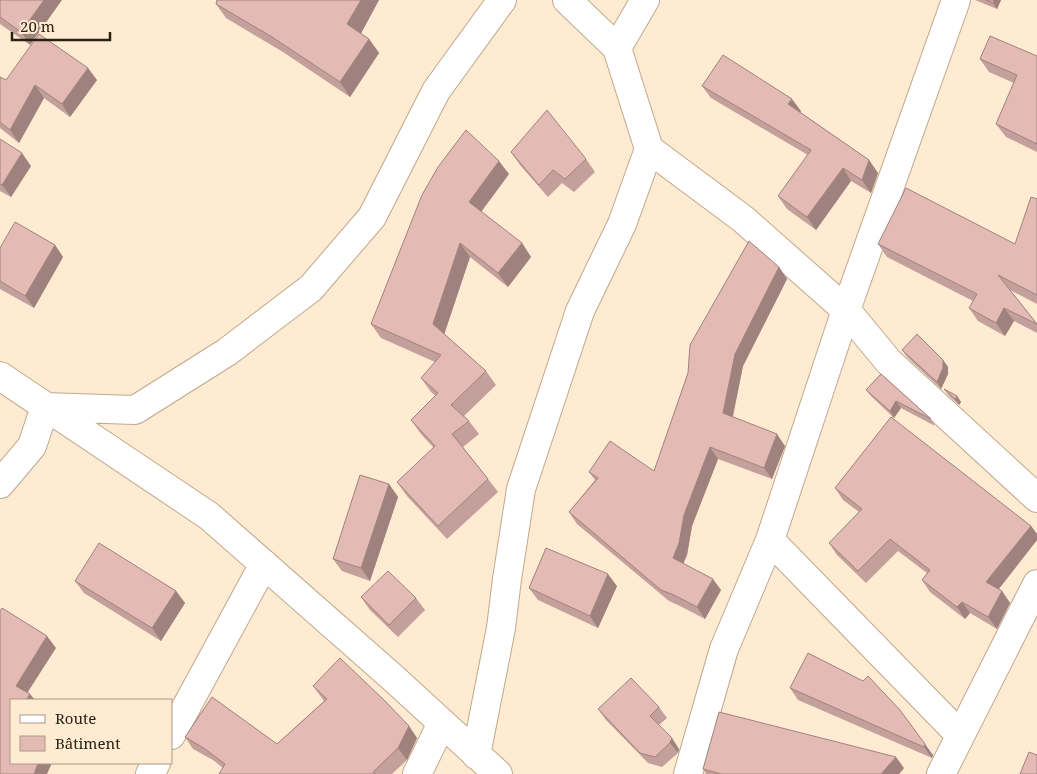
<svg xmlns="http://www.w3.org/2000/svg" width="1037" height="774" font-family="'Noto Serif',serif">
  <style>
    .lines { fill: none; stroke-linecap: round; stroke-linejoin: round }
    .minor-casing { stroke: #c0a88b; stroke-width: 30 }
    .minor { stroke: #fff; stroke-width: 28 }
    .wall { fill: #c3a09b }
    .shaded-wall { fill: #9f827e }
    .building { fill: #e3bab4; stroke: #9f827e }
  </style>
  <rect width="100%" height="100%" fill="#ffead2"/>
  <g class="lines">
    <g class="minor-casing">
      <path id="minor" d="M567 0 617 48 649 149 743 219 846 310 956 0
        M617 48 645 0
        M0 376 209 516 392 677 498 774
        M45 407 135 410 227 352 311 288 372 217 436 91 502 0
        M0 484 32 446 45 407
        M770 540 960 735
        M171 735 264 564
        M476 755 501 628 507 579 521 489 580 311 622 224 649 149
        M150 774 156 763
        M417 774 442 723
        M688 774 724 649 770 540 846 310 889 362 1037 498
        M941 774 1037 584"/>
    </g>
    <use href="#minor" class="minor"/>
  </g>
  <path class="wall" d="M0 0 30 45 0 24Z
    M217 0H379L361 33 369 39 379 53 350 97 283 52 226 18 216 4Z
    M975 0H1001L997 9Z
    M1037 56V152L1006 137 996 124 1014 83 989 72 980 59Z
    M0 77 6 80H97L70 117 44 98 19 143 0 128Z
    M702 86 801 111 800 112 869 160 878 173 871 193 851 181 816 230 787 209 778 196 808 155 711 98Z
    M0 139 31 166 11 197 0 191Z
    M511 152 586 159 595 172 574 192 562 183 548 197 520 165Z
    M509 174 481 212 522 243 531 257 508 287 470 257 444 334 486 371 496 385 464 416 469 421 479 434 463 447 488 479 498 492 447 539 407 496 397 482 434 448 421 434 411 420 436 396 431 392 421 378 435 362 381 338 371 324Z
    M1037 198V304L1010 290 1037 324V333L1014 321 1005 336 978 321 969 308 973 301 887 257 878 244H1015Z
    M55 245 63 257 34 308 0 289V248Z
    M779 267 787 279 743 366 733 417 785 446 772 479 718 459 692 526 687 555 683 563 721 590 705 619 682 607 669 601 577 524 569 512 595 480 589 472 654 471Z
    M902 350 943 360 948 367V374L941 389 907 357Z
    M881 374 931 419 935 426 901 408 894 418 871 396 866 390Z
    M944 389 957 396 961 402 959 405 949 396Z
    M389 484 398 497 370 581 342 571 333 559Z
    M835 488 1031 526 1037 534V540L998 589 1002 591 1010 603 997 629 970 613 965 619 930 592 922 580 927 573 898 551 866 583 837 555 829 543 859 512 843 500Z
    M75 581 176 591 185 603 161 641 84 593Z
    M617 586 598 628 538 600 529 588Z
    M361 597 416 598 425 610 398 637 370 610Z
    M863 681 933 755 932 758 798 700 790 688Z
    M313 686 409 726 417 738 407 760 392 774H219L223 768 213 760 193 749 185 737 277 744 324 701 322 698Z
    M659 707 667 718 659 725 679 749 678 753 662 767 648 763 606 720 598 709Z
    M904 768 899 774H706L703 769Z"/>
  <path class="shaded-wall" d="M44 0H62L30 45 21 32Z
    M361 0H379L358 39 347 24Z
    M994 0H1001L997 9 993 3Z
    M369 39 379 53 350 97 340 82Z
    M88 68 97 80 70 117 62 104Z
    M35 85 44 98 19 143 10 130Z
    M792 99 801 111 797 116 788 104Z
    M22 153 31 166 11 197 2 185Z
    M869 160 878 173 871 193 862 180Z
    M499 161 509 174 478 216 469 202Z
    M843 168 851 181 816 230 807 217Z
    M460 243 470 257 443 338 433 324Z
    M522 243 531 257 508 287 498 273Z
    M55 245 63 257 34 308 25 296Z
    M779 267 787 279 743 366 731 424 723 413 735 354Z
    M1004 308 1014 321 1005 336 996 323Z
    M943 360 948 367V374L941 389 937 382Z
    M957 396 961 402 959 405 955 399Z
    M896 401 901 408 894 418 890 411Z
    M777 434 785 446 772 479 764 468Z
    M710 447 718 459 692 526 687 555 681 569 673 558 684 515Z
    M389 484 398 497 370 581 361 568Z
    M1031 526 1037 534V540L995 594 986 582Z
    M608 574 617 586 598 628 590 616Z
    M713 579 721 590 705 619 697 607Z
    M176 591 185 603 161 641 152 628Z
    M1002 591 1010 603 997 629 988 617Z
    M962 602 970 613 965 619 957 607Z
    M47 636 56 648 24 698 16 686Z
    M30 694 35 700H26Z
    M409 726 417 738 407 760 398 748Z
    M672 738 679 749 678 753 670 743Z
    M925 744 933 755 932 758 924 747Z
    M896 757 904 768 899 774H881Z
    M38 763H52L47 774H34Z"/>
  <path class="building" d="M0 0H44L21 32 0 17Z
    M217 0H361L347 24 369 39 340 82 272 37 216 4Z
    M986 0H994L993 3Z
    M39 34 88 68 62 104 35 85 10 130 0 122V77L6 80Z
    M990 36 1037 56V144L996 124 1017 75 980 59Z
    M723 55 792 99 788 104 869 160 862 180 843 168 807 217 778 196 811 150 702 86Z
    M547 110 586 159 565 179 553 170 539 185 511 152Z
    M466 130 499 161 469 202 522 243 498 273 460 243 433 324 486 371 451 405 469 421 452 434 488 479 438 526 397 482 435 446 411 420 438 393 421 378 441 355 371 324 422 195 438 167Z
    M0 139 22 153 2 185 0 184Z
    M906 188 1015 244 1031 197 1037 199V198V295L998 275 1037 324 1004 308 996 323 969 308 977 294 878 244Z
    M15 222 55 245 25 296 0 281V248Z
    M749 241 779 267 735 354 723 413 777 434 764 468 710 447 684 515 679 543 673 558 713 579 697 607 674 595 661 590 569 512 598 478 589 472 610 441 654 471 688 373 690 345Z
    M917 334 943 360V368L937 382 902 350Z
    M881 374 931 419 896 401 890 411 866 390Z
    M944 389 957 396 955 399Z
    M891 417 1031 526 986 582 1002 591 988 617 962 602 957 607 922 580 930 570 890 539 858 571 829 543 862 509 835 488Z
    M360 475 389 484 361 568 333 559Z
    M99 543 176 591 152 628 75 581Z
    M546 548 608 574 590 616 529 588Z
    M388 571 416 598 389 625 361 597Z
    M2 608 47 636 16 686 30 694 26 700H11V763H38L34 774H0V611Z
    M808 653 863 681 868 676 900 710 925 744 924 747 790 688Z
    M340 658 384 700 409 726 398 748 373 772 376 774H219L225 764 205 749 185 737 212 697 277 744 327 699 313 686Z
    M631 678 659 707 650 716 672 738 670 743 655 757 640 753 598 709Z
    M719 712 896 757 881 774H721L703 769Z
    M1029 752 1037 755V774H1020Z"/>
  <rect x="10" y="699" width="162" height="65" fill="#ffead2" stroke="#aa9a86"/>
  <rect x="20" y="715" width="25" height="8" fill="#ffffff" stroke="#aa9a86"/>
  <text x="55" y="724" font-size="15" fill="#2a2115">Route</text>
  <rect x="20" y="736" width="25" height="15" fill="#e3bab4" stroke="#aa9a86"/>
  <text x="55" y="749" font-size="15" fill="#2a2115">Bâtiment</text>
  <path d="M12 32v8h98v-8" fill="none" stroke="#2a2115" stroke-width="2.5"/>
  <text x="20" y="32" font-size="15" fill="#2a2115" stroke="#ffead2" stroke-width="4" paint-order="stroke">20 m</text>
</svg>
